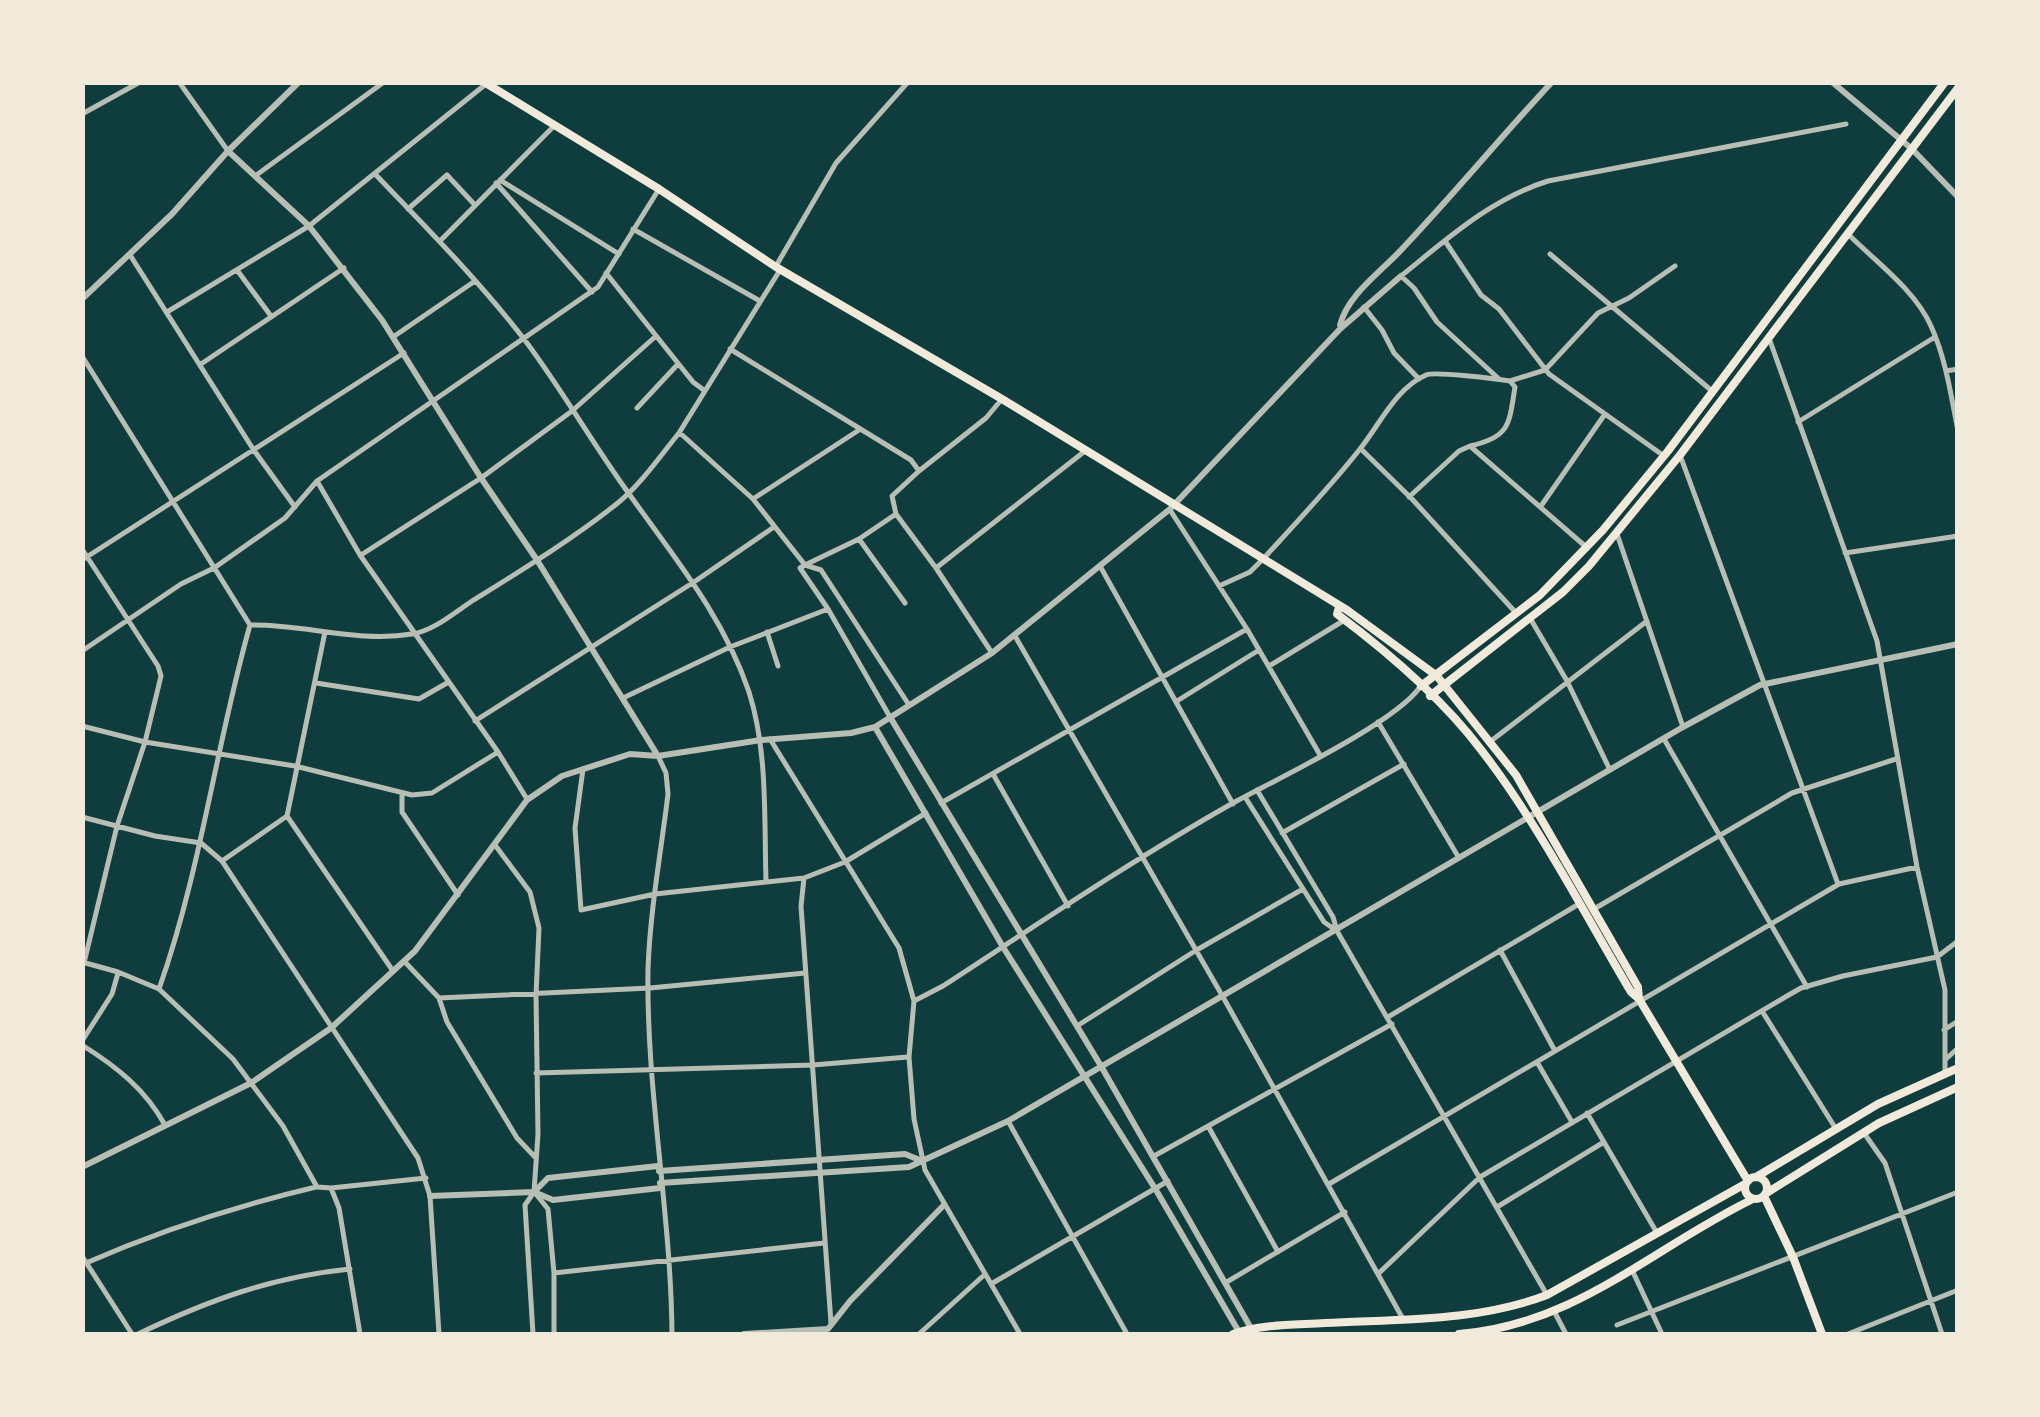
<svg xmlns="http://www.w3.org/2000/svg" width="2040" height="1417" font-family="'Alegreya Sans',sans-serif">
  <style>
    .lines { fill: none; stroke-linecap: round; stroke-linejoin: round }
    .minor { stroke: #b8beb3; stroke-width: 5 }
    .tertiary { stroke: #b8beb3; stroke-width: 6 }
    .secondary { stroke: #f1e9da; stroke-width: 8 }
  </style>
  <rect width="100%" height="100%" fill="#0f3d3e"/>
  <g class="lines">
    <path class="minor" d="M179 82 228 151
      M82 114 140 82
      M376 175C427 228 479 281 524 339 561 388 591 441 627 491 673 556 723 615 749 692 768 752 764 818 766 881
      M255 176 384 82
      M500 180 619 254
      M496 183 592 292
      M408 209 447 175 474 204
      M633 229 760 301
      M1848 234C1875 261 1915 290 1931 326 1946 359 1951 396 1958 431
      M440 241 554 126
      M1445 241 1481 295 1499 309 1549 374 1664 456
      M1550 254 1712 391
      M130 255 253 449 295 507
      M776 266 836 163 908 82
      M237 270 271 316
      M606 273 693 382 705 391
      M1364 307 1382 330 1394 353 1419 379
      M167 312 309 226 486 84
      M393 337 475 281
      M1769 338 1877 641 1917 867 1945 990V1072
      M730 349 911 460 919 471 892 496 896 514 936 568 992 653
      M82 356 250 625C216 745 201 870 159 989
      M201 364 344 268
      M1946 371 1958 369
      M1499 379 1437 322 1414 288 1401 276C1447 239 1491 199 1548 181L1846 124
      M1510 381 1545 370 1598 313 1629 298 1675 266
      M637 408 678 364
      M1798 422 1935 337
      M680 433 753 499 805 565 800 568 828 609 890 717
      M1361 449 1412 499 1517 614
      M1680 455 1838 884
      M919 471 986 418 1002 399
      M317 481 360 555 498 752 527 799
      M1409 497 1459 451 1470 446 1585 546
      M753 499 859 430
      M1541 506 1605 414
      M1170 510 1247 629 1320 755
      M1617 534 1683 727
      M859 539 905 603
      M82 549 158 666 161 676 145 742 117 826 84 963
      M1845 553 1958 536
      M361 555 481 478 572 411 656 336
      M82 560 404 353
      M807 564 859 539 896 514
      M805 565 821 570 909 705
      M1100 566 1233 804
      M936 568 1085 451
      M1219 586 1250 572 1263 559C1296 523 1330 487 1360 449 1380 424 1396 388 1426 375 1433 371 1498 379 1510 381L1515 387C1509 425 1510 437 1470 446
      M1530 618 1567 681 1610 770
      M251 625C304 624 358 643 412 634 433 631 454 613 472 601 522 570 573 539 619 502 641 484 661 455 679 433L780 270
      M325 632 287 816 393 971
      M767 632 778 666
      M1015 636 1223 997 1403 1319
      M82 651 181 584 214 568 285 518 317 481 598 287 659 189
      M1269 666 1343 621
      M316 683 419 699 447 683
      M623 698 730 647 828 609
      M1177 701 1259 650
      M475 721 694 582 774 527
      M1378 722 1459 858
      M82 726 145 742 295 766 412 795 432 793 498 752
      M770 739 899 948 914 1001 909 1057 914 1119 925 1170 1020 1334
      M1664 739 1807 987
      M1491 741 1647 621
      M658 756 666 773 668 794C661 852 650 911 648 969 646 1091 671 1212 672 1334
      M583 769 575 828 581 910 655 894 804 878 845 862 926 813
      M993 774 1068 906
      M402 794V812L458 895
      M1245 797 1324 922 1337 931 1333 917 1257 790
      M941 803 1247 629
      M82 817 155 836 201 843 222 861 418 1158 430 1196 439 1334
      M1282 833 1404 764
      M495 845 530 892 539 928 536 995 538 1134 534 1192 525 1205 533 1334
      M222 861 287 816
      M804 878 801 906 831 1323
      M1594 909 1792 793 1896 759
      M1337 931 1547 1295
      M1500 950 1555 1051
      M404 961 439 998 447 1022 517 1138 535 1157
      M82 962 118 972 159 989 233 1059 283 1126 317 1187 331 1188 339 1208 360 1334
      M439 998 650 988 805 973
      M914 1001 943 986C1038 924 1134 859 1233 803 1277 779 1395 723 1420 687
      M1762 1011 1836 1129
      M1388 1017 1579 904
      M1077 1026 1195 951 1303 889
      M1944 1030 1958 1021
      M82 1041 112 994 118 973
      M82 1045C117 1067 145 1089 165 1125
      M1946 1059 1958 1048
      M1537 1062 1572 1122
      M536 1073 813 1065 908 1057
      M1587 1113 1657 1233
      M1008 1121 1127 1334
      M1208 1126 1278 1252
      M1864 1133 1885 1163 1942 1334
      M1154 1156 1392 1024
      M1329 1184 1839 884 1917 867
      M331 1188 426 1178
      M536 1194 548 1209 554 1273V1334
      M1497 1207 1604 1142
      M82 1256 132 1334
      M86 1263C161 1230 236 1206 316 1187
      M1632 1270 1662 1334
      M554 1273 824 1243
      M1379 1273 1480 1177 1787 996 1801 988 1843 976 1937 957 1958 941
      M1225 1283 1345 1212
      M991 1284 1168 1181
      M1555 1313 1566 1334
      M1617 1325 1958 1192
      M138 1334C209 1300 272 1277 350 1269
      M919 1334 983 1276
      M1848 1334 1958 1290"/>
    <path class="tertiary" d="M1832 82 1912 149 1958 197
      M228 151 309 226 382 320 481 478 537 560 658 756
      M82 299 172 214 228 151 299 82
      M1340 325C1348 294 1381 272 1402 249 1453 195 1501 137 1552 82
      M890 717 1101 1066 1252 1330
      M875 727 1003 947 1156 1190 1239 1332
      M82 1167 251 1083 331 1028 415 951 527 800 562 776 630 754 658 756 761 740 851 733 875 727 992 653 1170 509 1340 329 1401 276
      M659 1171 905 1154 922 1161
      M660 1183 909 1167 1008 1121 1683 727 1760 685 1958 644
      M534 1192 548 1178 658 1166
      M430 1196 534 1192 553 1200 660 1188
      M744 1334 828 1329 850 1301 943 1206"/>
    <path class="secondary" d="M484 82 659 189 776 267 1002 399 1347 610 1437 676 1516 775 1638 987 1639 999
      M1339 607 1337 614C1389 653 1443 699 1482 751 1539 825 1583 911 1631 992L1639 999 1748 1181
      M1421 686 1540 595 1603 530 1668 451 1945 82
      M1430 696 1563 592 1589 566 1680 455 1958 88
      M1756 1177 1878 1104 1958 1068
      M1745 1188a11 11 0 1 1 22 0a11 11 0 1 1-22 0Z
      M1765 1194 1879 1123 1958 1087
      M1764 1196 1793 1257 1822 1334
      M1233 1334C1262 1324 1294 1325 1325 1323 1399 1319 1476 1322 1547 1295L1745 1184
      M1459 1334C1576 1325 1652 1248 1753 1199"/>
  </g>
  <rect width="2040" height="1417" fill="none" stroke="#f1e9da" stroke-width="170"/>
</svg>
